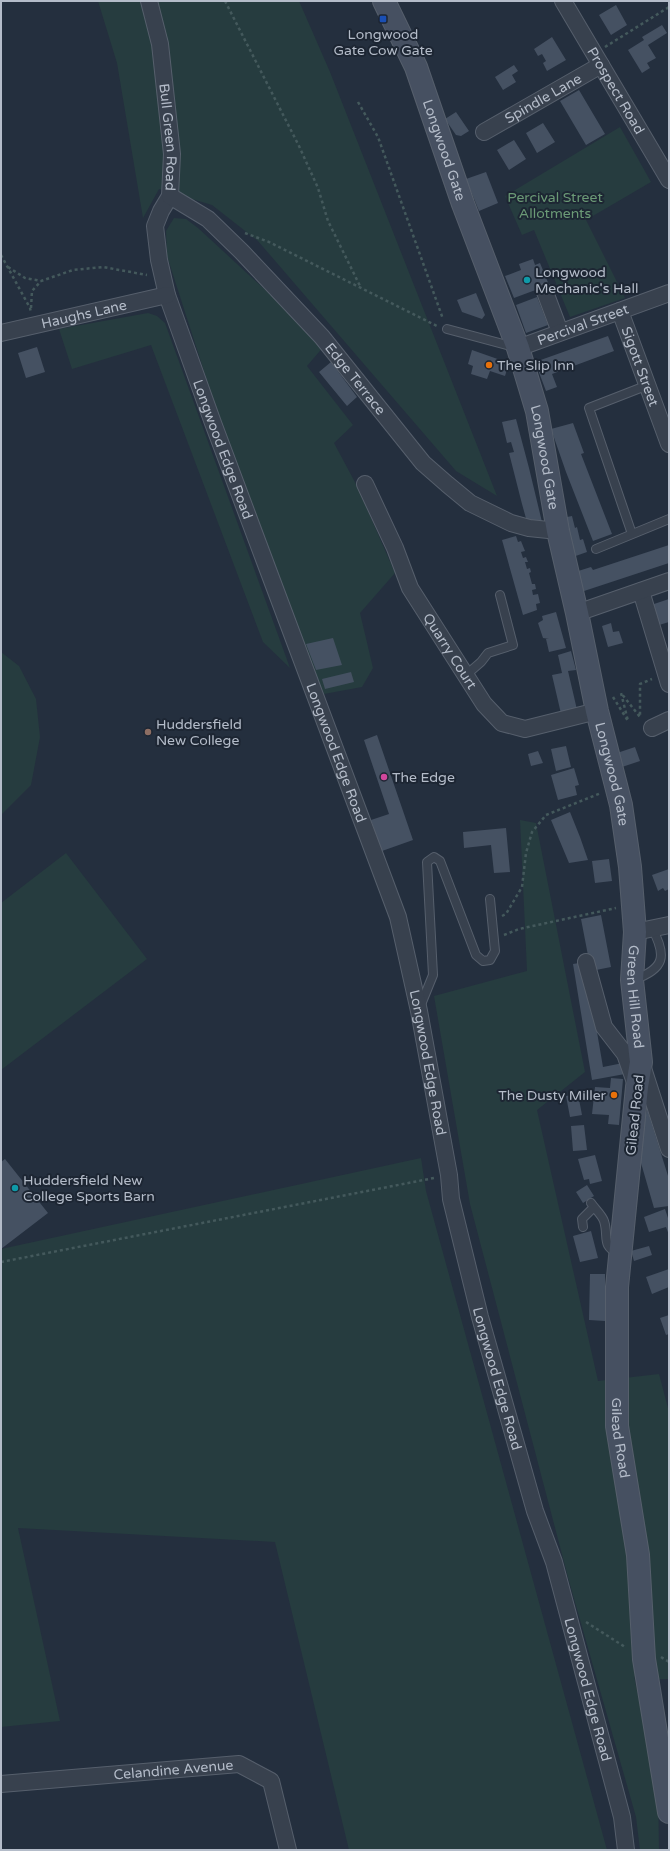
<svg xmlns="http://www.w3.org/2000/svg" width="670" height="1851" font-family="'Varela Round',sans-serif">
  <style>
    .green { fill: #263c3f }
    .building { fill: #455162 }
    .lines { fill: none; stroke-linecap: round; stroke-linejoin: round }
    .lane-casing { stroke: #565f6c; stroke-width: 10 }
    .street-casing { stroke: #565f6c; stroke-width: 18 }
    .secondary-casing { stroke: #565f6c; stroke-width: 24 }
    .path { stroke: #44595c; stroke-width: 2.5; stroke-dasharray: 3 3; stroke-linecap: butt }
    .lane { stroke: #38414e; stroke-width: 8 }
    .street { stroke: #38414e; stroke-width: 16 }
    .secondary { stroke: #465061; stroke-width: 22 }
    .transit-dot { fill: #1a4fb4; stroke: #1d2633; stroke-width: 1.5 }
    .culture-dot { fill: #0f9aa8; stroke: #1d2633; stroke-width: 1.5 }
    .food-dot { fill: #e8710a; stroke: #1d2633; stroke-width: 1.5 }
    .education-dot { fill: #8d6e63; stroke: #1d2633; stroke-width: 1.5 }
    .hotel-dot { fill: #d1479c; stroke: #1d2633; stroke-width: 1.5 }
    .labels { text-anchor: middle; dominant-baseline: central; stroke-width: 4; stroke-linejoin: round; paint-order: stroke }
    .poi-label { font-size: 14px; fill: #b4bcc9; stroke: #1d2633; text-anchor: start }
    .street-label { font-size: 14px; fill: #b4bcc9; stroke: #1d2633 }
    .park-label { font-size: 14px; fill: #6b9a76; stroke: #1d2633 }
  </style>
  <rect width="100%" height="100%" fill="#242f3e"/>
  <path class="green" d="M98 1H299L330 72 497 496 456 471 258 241 212 205 159 189 143 218 117 63Z
    M620 127 651 182 586 220 625 298 570 317 534 230 522 235 505 196Z
    M174 218 186 219 198 228 325 345 307 366 353 425 334 443 357 486 395 573 360 613 373 668 362 687 324 694 297 630 211 393 167 256 166 231Z
    M148 313 157 316 165 323 290 668 263 642 151 345 72 369 59 329Z
    M1 652 19 666 36 699 40 737 31 785 1 815Z
    M520 820 536 823 585 1072 537 1110 598 1381 659 1374 669 1412V1679L637 1680 634 1676 658 1791 659 1850H640L636 1817 569 1581 470 1204 434 996 527 971Z
    M66 853 147 959 1 1070V903Z
    M421 1158 426 1191 607 1850H349L275 1542 18 1528 60 1721 1 1727V1249Z"/>
  <path class="building" d="M616 5 627 25 611 35 599 15Z
    M662 25 667 33 648 45 656 58 647 63 650 68 642 73 628 50 644 40 642 37Z
    M552 37 566 60 547 71 543 63 546 61 542 54 538 56 534 49Z
    M514 65 518 71 512 75 516 82 503 90 495 77Z
    M579 90 605 134 586 145 560 101Z
    M456 112 469 131 461 136 456 135 445 119Z
    M543 123 555 142 537 153 526 133Z
    M514 140 526 159 509 170 497 150Z
    M486 172 498 203 479 211 466 179Z
    M533 259 535 265 540 263 549 285 514 298 505 276 521 270 519 264Z
    M476 293 485 315 482 319 462 312 457 300Z
    M537 297 548 325 526 333 516 305Z
    M608 336 614 351 552 374 557 387 546 391 535 362Z
    M37 347 45 372 26 378 18 353Z
    M472 350 509 363 505 376 490 371 487 379 471 374 473 366 468 364Z
    M331 362 357 397 347 406 319 372Z
    M516 419 529 468 542 522H527L522 504 509 453 514 452 511 442 507 443 502 422Z
    M573 423 584 453 581 454 612 534 593 541 566 472 551 429Z
    M572 516 575 528 577 527 580 540 583 539 587 552 570 558 562 518Z
    M516 536 518 542 521 541 525 551 521 552 523 558 526 557 528 562H525L527 569 530 568 531 572 529 573 532 584H535L536 589 532 590 533 595 538 594 540 603 536 604 537 610 523 615 502 540Z
    M669 545V563L578 593 575 572 591 567 593 570Z
    M669 599V622L659 625 651 605Z
    M556 612 566 648 549 652 546 639H549L543 638 538 623 543 620 542 616Z
    M611 623 613 632 619 631 623 643 608 647 602 626Z
    M333 638 342 665 316 670 306 644Z
    M571 651 576 670 568 671 578 714 562 718 552 675 562 673 558 655Z
    M351 672 354 682 325 689 322 679Z
    M377 735 413 840 382 851 371 820 389 814 364 740Z
    M566 746 571 767 556 771 551 749Z
    M635 747 640 761 622 767 617 753Z
    M538 751 543 763 531 766 528 754Z
    M574 768 579 785 575 786 577 795 558 800 551 775Z
    M570 812 580 837 588 860 569 863 551 820Z
    M506 828 510 872 494 873 491 845 464 848 463 832Z
    M609 859 612 881 595 883 592 861Z
    M669 869V889L665 891 663 888 658 891 652 875Z
    M601 915 611 967 591 971 581 919Z
    M585 962 603 1067 623 1063 625 1074 592 1080 573 964Z
    M611 1078 623 1079 619 1125 608 1124 609 1115 592 1114 595 1087 610 1088Z
    M578 1094 582 1115 570 1117 566 1096Z
    M647 1109 669 1179V1206L654 1208 639 1156Z
    M584 1125 587 1150 573 1151 571 1126Z
    M595 1155 602 1181 590 1184 589 1179 584 1180 578 1159Z
    M5 1159 48 1213 1 1249V1162Z
    M587 1185 594 1196 583 1203 576 1192Z
    M665 1209 669 1221V1235L666 1227 649 1232 644 1217Z
    M591 1231 598 1258 580 1262 573 1236Z
    M649 1246 652 1255 634 1261 631 1251Z
    M669 1269V1287L652 1294 646 1277Z
    M590 1274H605V1321L589 1320Z
    M669 1315V1334L666 1335 660 1318Z"/>
  <g class="lines">
    <g class="lane-casing">
      <path id="lane" d="M447 329 514 347
        M632 534 589 408 648 385
        M596 549 669 519
        M466 675 481 662 488 653 513 645 500 595
        M633 980C665 969 667 956 652 928
        M420 1007 433 975 427 862 434 857 440 861 476 955 483 961 490 960 495 951 490 899
        M591 1203C595 1209 602 1215 604 1221 609 1236 601 1246 618 1253
        M583 1227 582 1219 594 1207"/>
    </g>
    <g class="street-casing">
      <g id="street">
        <path id="s1" d="M149 1 160 44 172 154 170 196 161 211 155 226 159 260 167 295 213 423 398 917 419 1011 449 1175 451 1199 480 1317 535 1511 554 1562 622 1817 626 1850"/>
        <path id="s2" d="M563 1 669 180"/>
        <path id="s3" d="M484 132 601 65"/>
        <path id="s4" d="M170 196 208 219 242 252 322 337 423 463 447 484 470 503 511 523 529 528 558 531"/>
        <path d="M545 292 560 332"/>
        <path id="s5" d="M620 311 669 444"/>
        <path id="s6" d="M1 333 167 295"/>
        <path id="s7" d="M518 348 669 293"/>
        <path id="s8" d="M365 484 395 548 410 588 484 704 502 723 525 729 597 711"/>
        <path d="M641 591 669 684"/>
        <path d="M577 613 669 581"/>
        <path d="M652 728 669 720"/>
        <path d="M635 932 669 925"/>
        <path d="M586 962 604 1027 625 1054 636 1085"/>
        <path d="M642 1065 669 1149"/>
        <path id="s9" d="M1 1784 239 1764 271 1781 288 1850"/>
      </g>
    </g>
    <g class="secondary-casing">
      <g id="secondary">
        <path id="s10" d="M384 1 416 67 463 204 518 348 537 411 558 531 577 613 597 711 621 805 630 867 635 932 632 980 641 1062 637 1087 617 1287V1426L638 1555 644 1659 669 1812"/>
      </g>
    </g>
    <path class="path" d="M225 1 299 146 318 188 328 221 361 288
      M605 47 669 7
      M358 102 378 137 443 319
      M245 233 269 242 437 326
      M1 255 30 308 31 313
      M8 267 25 278 41 281 73 270 103 267 147 275
      M31 308 32 291 41 281
      M613 697 628 721 621 693 640 717V684L652 679
      M502 916 506 914 522 887 526 853 532 832 546 815 601 793
      M504 935 519 929 616 908
      M1 1262 434 1178
      M586 1622 625 1647
      M661 1657 669 1662"/>
    <use href="#lane" class="lane"/>
    <use href="#street" class="street"/>
    <use href="#secondary" class="secondary"/>
  </g>
  <rect class="transit-dot" x="379" y="15" width="8" height="8" rx="2"/>
  <g class="culture-dot">
    <circle cx="527" cy="280" r="4"/>
    <circle cx="15" cy="1188" r="4"/>
  </g>
  <g class="food-dot">
    <circle cx="489" cy="365" r="4"/>
    <circle cx="614" cy="1095" r="4"/>
  </g>
  <circle class="education-dot" cx="148" cy="732" r="4"/>
  <circle class="hotel-dot" cx="384" cy="777" r="4"/>
  <g class="labels">
    <g class="poi-label">
      <text x="383" y="34" text-anchor="middle">Longwood<tspan x="383" dy="16">Gate Cow Gate</tspan></text>
      <text x="535" y="272">Longwood<tspan x="535" dy="16">Mechanic's Hall</tspan></text>
      <text x="497" y="365">The Slip Inn</text>
      <text x="156" y="724">Huddersfield<tspan x="156" dy="16">New College</tspan></text>
      <text x="392" y="777">The Edge</text>
      <text x="606" y="1095" text-anchor="end">The Dusty Miller</text>
      <text x="23" y="1180">Huddersfield New<tspan x="23" dy="16">College Sports Barn</tspan></text>
    </g>
    <g class="street-label">
      <text stroke="none"><textPath href="#s2" startOffset="104">Prospect Road</textPath></text>
      <text stroke="none"><textPath href="#s3" startOffset="68">Spindle Lane</textPath></text>
      <text stroke="none"><textPath href="#s1" startOffset="138">Bull Green Road</textPath></text>
      <text stroke="none"><textPath href="#s10" startOffset="161">Longwood Gate</textPath></text>
      <text stroke="none"><textPath href="#s6" startOffset="85">Haughs Lane</textPath></text>
      <text stroke="none"><textPath href="#s7" startOffset="69">Percival Street</textPath></text>
      <text stroke="none"><textPath href="#s5" startOffset="59">Sigott Street</textPath></text>
      <text stroke="none"><textPath href="#s4" startOffset="262">Edge Terrace</textPath></text>
      <text stroke="none"><textPath href="#s1" startOffset="465">Longwood Edge Road</textPath></text>
      <text stroke="none"><textPath href="#s10" startOffset="485">Longwood Gate</textPath></text>
      <text stroke="none"><textPath href="#s8" startOffset="188">Quarry Court</textPath></text>
      <text stroke="none"><textPath href="#s1" startOffset="789">Longwood Edge Road</textPath></text>
      <text stroke="none"><textPath href="#s10" startOffset="809">Longwood Gate</textPath></text>
      <text stroke="none"><textPath href="#s10" startOffset="1034">Green Hill Road</textPath></text>
      <text stroke="none"><textPath href="#s1" startOffset="1113">Longwood Edge Road</textPath></text>
      <text transform="translate(635 1115) rotate(-84)">Gilead Road</text>
      <text stroke="none"><textPath href="#s1" startOffset="1437">Longwood Edge Road</textPath></text>
      <text stroke="none"><textPath href="#s10" startOffset="1477">Gilead Road</textPath></text>
      <text stroke="none"><textPath href="#s1" startOffset="1761">Longwood Edge Road</textPath></text>
      <text stroke="none"><textPath href="#s9" startOffset="173">Celandine Avenue</textPath></text>
    </g>
    <g class="park-label">
      <text x="555" y="197">Percival Street<tspan x="555" dy="16">Allotments</tspan></text>
    </g>
  </g>
  <rect width="670" height="1851" fill="none" stroke="#b4bcc9" stroke-width="4"/>
</svg>
